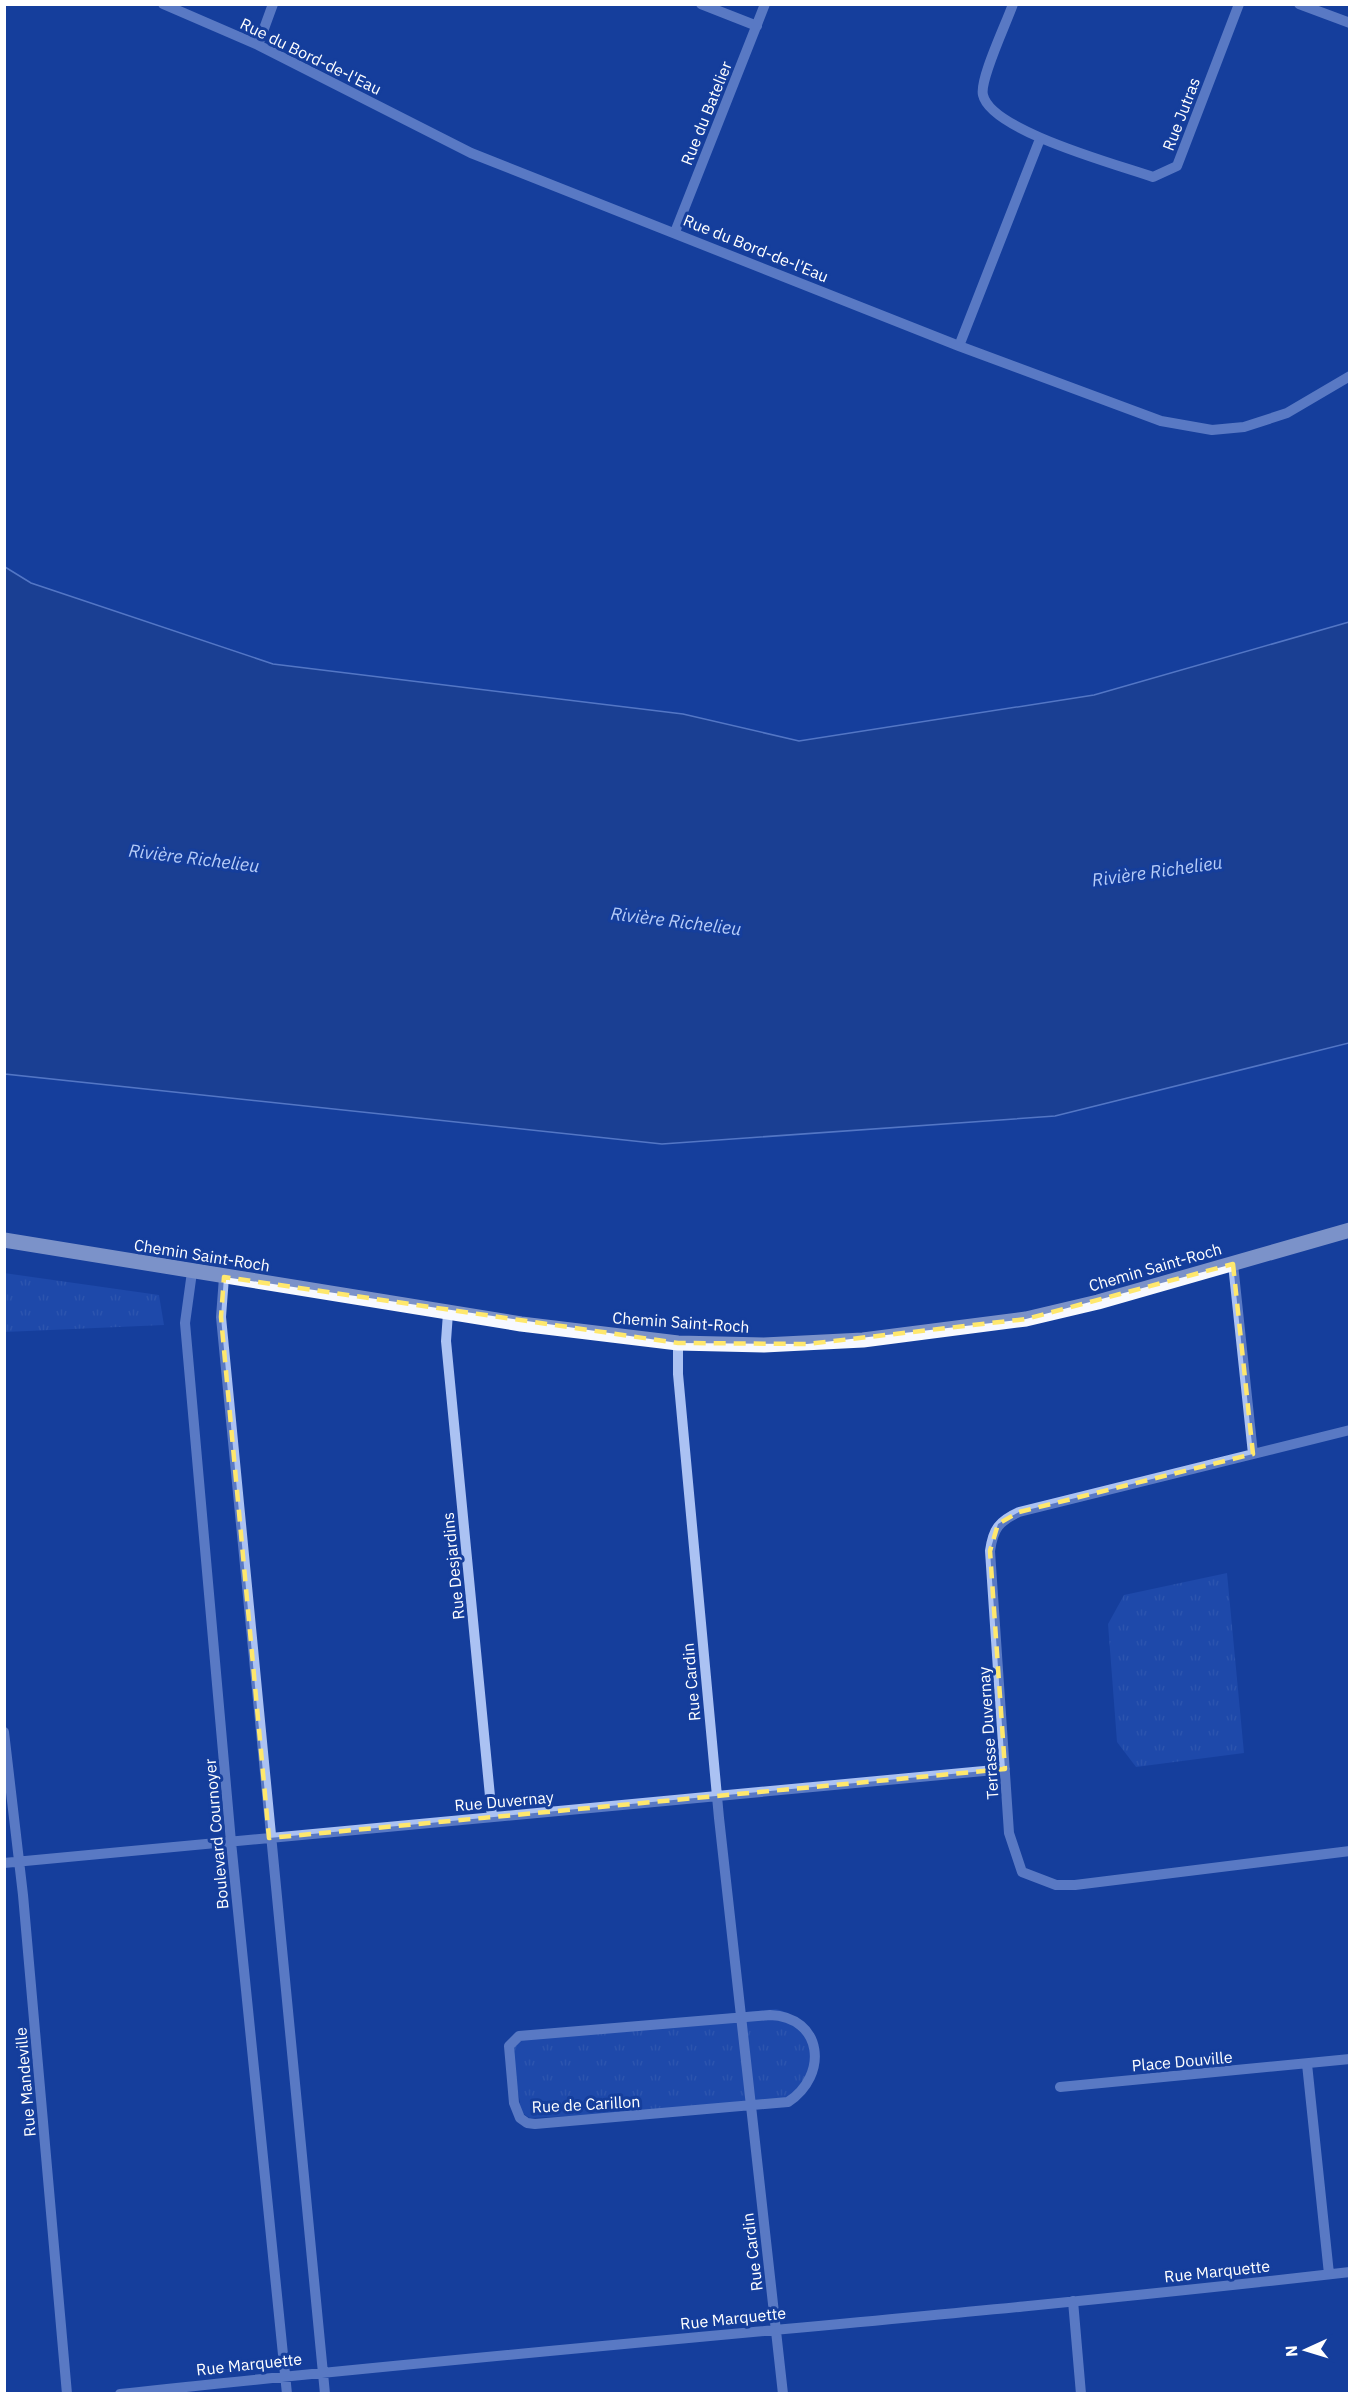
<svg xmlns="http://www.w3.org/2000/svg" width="1354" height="2398" font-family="'IBM Plex Sans',sans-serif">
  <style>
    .grass { fill: url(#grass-tufts) }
    .water { fill: #214087; stroke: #9dbbf6; stroke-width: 1.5 }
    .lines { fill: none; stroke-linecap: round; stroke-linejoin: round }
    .minor { stroke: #abc2f3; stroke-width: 10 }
    .major { stroke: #f7f9ff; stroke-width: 15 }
    .marked { fill: none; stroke: #ffe86d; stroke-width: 4.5; stroke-dasharray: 12 8; stroke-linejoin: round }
    .labels { text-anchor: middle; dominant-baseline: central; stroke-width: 6; stroke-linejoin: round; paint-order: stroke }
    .street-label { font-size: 16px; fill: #fff; stroke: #153e9c }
    .water-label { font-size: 18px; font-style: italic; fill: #b7cdf9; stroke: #153e9c }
  </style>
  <defs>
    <pattern id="grass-tufts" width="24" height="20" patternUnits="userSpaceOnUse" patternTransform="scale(1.5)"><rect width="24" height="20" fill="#2857ba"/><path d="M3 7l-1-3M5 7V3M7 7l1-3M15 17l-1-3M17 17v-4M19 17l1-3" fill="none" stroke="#4870c4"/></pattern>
  </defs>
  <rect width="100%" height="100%" fill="#153e9c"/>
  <path class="grass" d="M4 1273 159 1295 164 1325 5 1332Z
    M1227 1573 1244 1753 1136 1767 1117 1742 1108 1624 1124 1595Z
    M776 2009C807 2017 808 2040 815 2068L795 2096 750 2107 530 2118 517 2110 520 2102 509 2046 525 2035Z"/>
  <path class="water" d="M5 567 31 583 273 664 683 714 799 741 1094 695 1349 622V1043L1055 1116 662 1144 5 1074Z"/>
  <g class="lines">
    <path class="minor" d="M163 4 258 45 471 153 959 346 1161 421 1212 430 1244 427 1287 413 1350 376
      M701 4 757 26
      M1013 4C1007 22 979 80 983 95 991 131 1119 165 1153 177L1177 166 1239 4
      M1299 4 1350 23
      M258 45 273 4
      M675 232 765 4
      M959 346 1040 139
      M1233 1264 1253 1454
      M192 1272 185 1323 231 1842 287 2394
      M224 1277 221 1317 325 2394
      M448 1313 446 1341 492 1817
      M678 1343V1374L719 1818 783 2394
      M1350 1430 1019 1512C999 1521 993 1529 990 1551L1009 1833 1022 1872 1056 1885H1075L1350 1851
      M4 1732 23 1895 67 2394
      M4 1863 1005 1769
      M770 2015C823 2017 829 2075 788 2102L535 2124 527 2123 520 2118 514 2103 509 2046 519 2036Z
      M1307 2064 1329 2274
      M1060 2087 1350 2059
      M1073 2301 1081 2394
      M120 2394C530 2349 940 2319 1350 2272"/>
    <path class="major" d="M4 1240 521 1324 678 1343 764 1345 863 1340 1026 1319 1098 1302 1350 1230"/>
  </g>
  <path d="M0 0H1354V2398H0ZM1233 1264 1253 1454 1019 1512 998 1524 990 1551 1005 1769 269 1838 221 1317 224 1277 678 1343 807 1344 1026 1319Z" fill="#153e9c" fill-opacity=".55" fill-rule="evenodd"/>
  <path class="marked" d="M1233 1264 1253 1454 1019 1512 998 1524 990 1551 1005 1769 269 1838 221 1317 224 1277 678 1343 807 1344 1026 1319Z"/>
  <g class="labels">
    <g class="street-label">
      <text transform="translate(311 56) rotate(26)">Rue du Bord-de-l'Eau</text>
      <text transform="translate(706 113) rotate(-68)">Rue du Batelier</text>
      <text transform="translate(1181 114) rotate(-69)">Rue Jutras</text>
      <text transform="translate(756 248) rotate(22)">Rue du Bord-de-l'Eau</text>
      <text transform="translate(202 1255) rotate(9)">Chemin Saint-Roch</text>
      <text transform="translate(1155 1267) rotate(-16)">Chemin Saint-Roch</text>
      <text transform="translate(681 1322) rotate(4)">Chemin Saint-Roch</text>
      <text transform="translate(453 1566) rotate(-96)">Rue Desjardins</text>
      <text transform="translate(691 1682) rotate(-95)">Rue Cardin</text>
      <text transform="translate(988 1733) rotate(-94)">Terrasse Duvernay</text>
      <text transform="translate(504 1801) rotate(-5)">Rue Duvernay</text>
      <text transform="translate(216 1834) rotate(-95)">Boulevard Cournoyer</text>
      <text transform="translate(1182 2061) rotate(-5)">Place Douville</text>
      <text transform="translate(25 2082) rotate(-95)">Rue Mandeville</text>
      <text transform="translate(586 2104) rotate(-3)">Rue de Carillon</text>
      <text transform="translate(752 2252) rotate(-97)">Rue Cardin</text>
      <text transform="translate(1217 2271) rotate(-6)">Rue Marquette</text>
      <text transform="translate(733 2318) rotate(-6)">Rue Marquette</text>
      <text transform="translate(249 2364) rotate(-6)">Rue Marquette</text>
    </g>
    <g class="water-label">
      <text transform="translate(194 858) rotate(7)">Rivière Richelieu</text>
      <text transform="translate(1157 871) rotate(-8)">Rivière Richelieu</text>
      <text transform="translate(676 921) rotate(7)">Rivière Richelieu</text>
    </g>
  </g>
  <rect width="1354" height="2398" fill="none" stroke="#ffffff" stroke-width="12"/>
  <g transform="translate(1306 2350) rotate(266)" stroke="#153e9c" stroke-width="4.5" paint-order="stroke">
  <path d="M0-4.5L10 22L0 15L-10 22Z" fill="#ffffff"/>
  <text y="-9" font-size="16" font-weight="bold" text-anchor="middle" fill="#ffffff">N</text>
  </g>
</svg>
